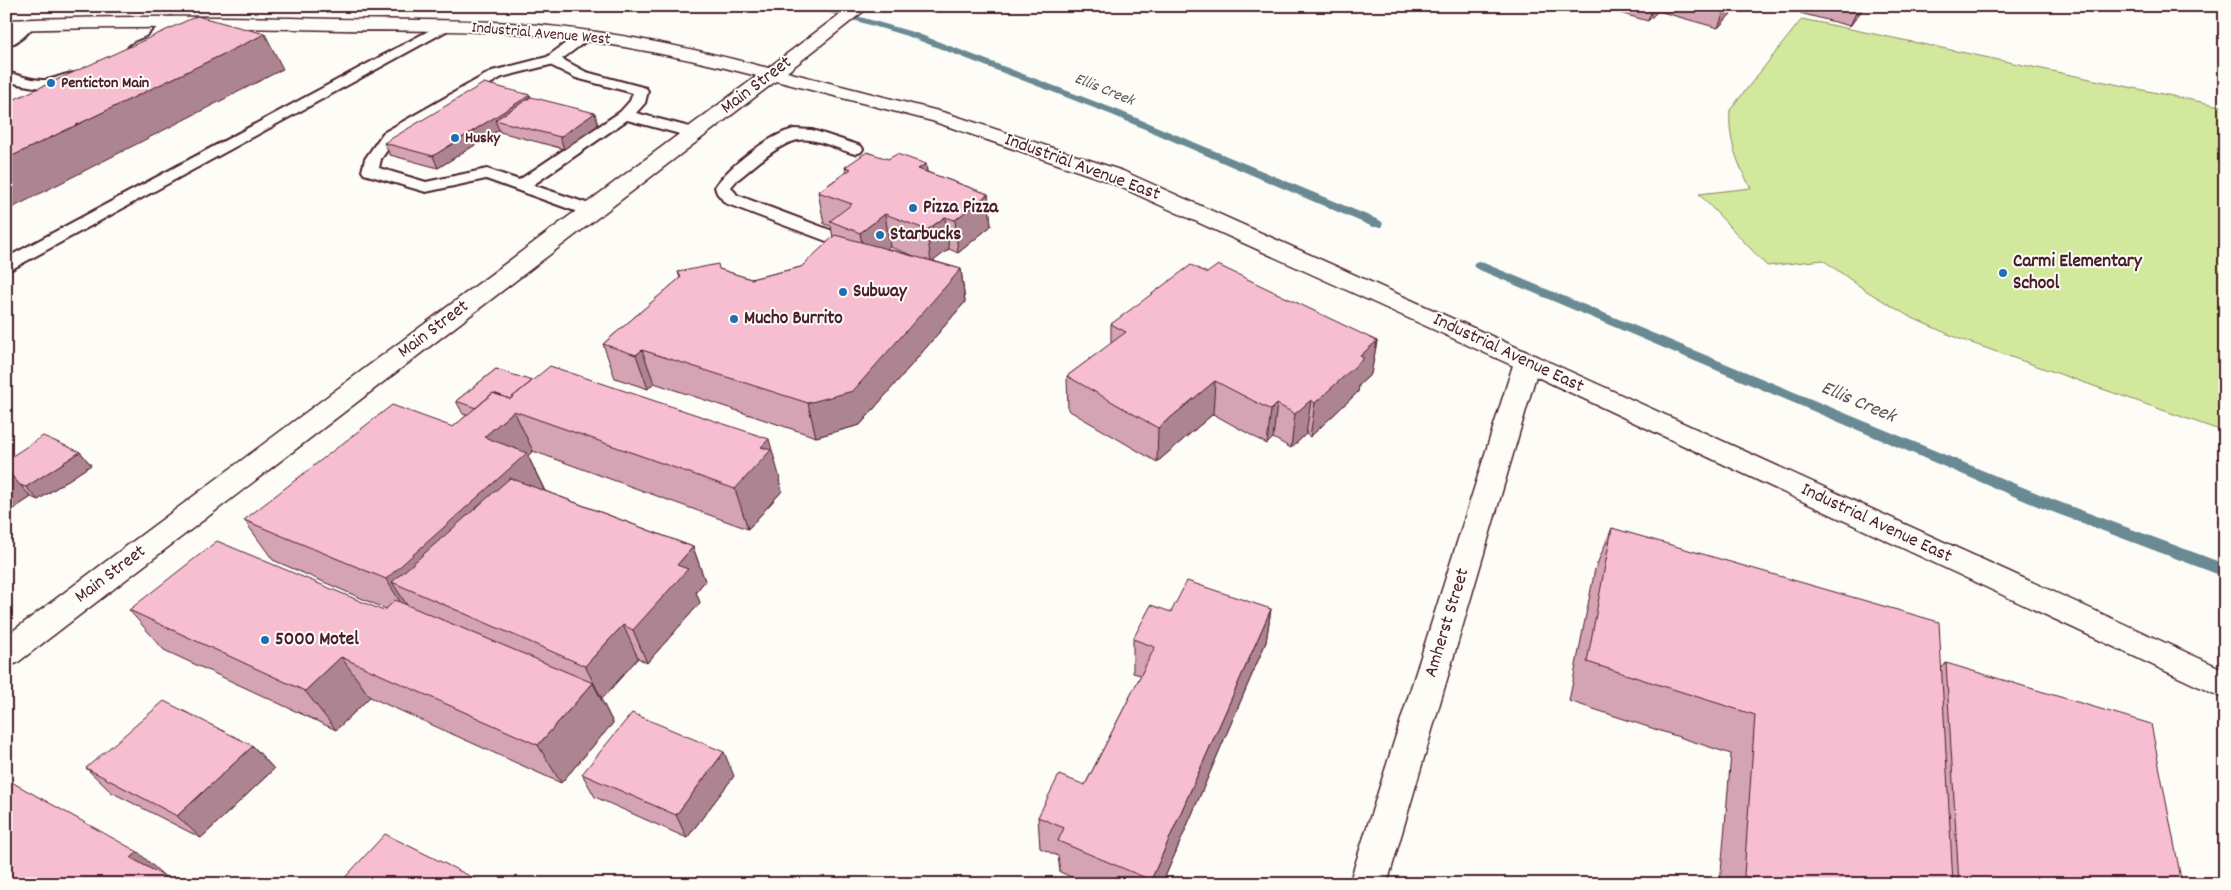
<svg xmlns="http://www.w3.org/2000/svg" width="2231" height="890" font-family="Dekko,sans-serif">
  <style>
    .green { fill: #d2e89c; stroke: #8e8464 }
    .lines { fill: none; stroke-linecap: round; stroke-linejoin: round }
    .stream { fill: #6b8a93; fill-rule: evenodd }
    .lane-casing { stroke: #4a1f2b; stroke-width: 4 }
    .street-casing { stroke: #4a1f2b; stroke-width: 3 }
    .secondary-casing { stroke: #4a1f2b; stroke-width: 3 }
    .lane { fill: #fdfcf7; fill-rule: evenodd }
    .street { fill: #fdfcf7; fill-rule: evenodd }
    .secondary { fill: #fdfcf7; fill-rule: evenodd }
    .wall { fill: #d4a3b4; stroke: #4a1f2b; fill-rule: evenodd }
    .shaded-wall { fill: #ad8592; stroke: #4a1f2b }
    .building { fill: #f7bed1; stroke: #4a1f2b }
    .poi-dot { fill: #1f6fb2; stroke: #fdfcf7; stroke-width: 2 }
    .labels { text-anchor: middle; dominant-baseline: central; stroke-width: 4; stroke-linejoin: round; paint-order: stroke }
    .far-street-label { font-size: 16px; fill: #4a1f2b; stroke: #fdfcf7 }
    .far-poi-label { font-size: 16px; font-weight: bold; fill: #4a1f2b; stroke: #fdfcf7; text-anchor: start }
    .far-water-label { font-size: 16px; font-style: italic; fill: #5a555f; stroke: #fdfcf7 }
    .street-label { font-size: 19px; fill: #4a1f2b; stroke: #fdfcf7 }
    .poi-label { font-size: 19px; font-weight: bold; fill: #4a1f2b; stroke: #fdfcf7; text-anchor: start }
    .water-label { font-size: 20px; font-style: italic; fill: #5a555f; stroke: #fdfcf7 }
  </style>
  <rect width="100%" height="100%" fill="#fdfcf7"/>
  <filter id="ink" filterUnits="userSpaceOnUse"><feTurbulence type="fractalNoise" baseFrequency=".02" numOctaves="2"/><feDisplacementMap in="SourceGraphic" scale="10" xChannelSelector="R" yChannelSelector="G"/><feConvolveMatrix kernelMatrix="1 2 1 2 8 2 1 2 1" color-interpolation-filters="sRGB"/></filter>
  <g filter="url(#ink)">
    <path class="green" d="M1802 19 2225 107V432L1957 338 1910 317 1865 290 1823 260 1767 266 1699 194 1751 188C1737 164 1728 139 1730 110Z"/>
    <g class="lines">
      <path class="stream" d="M806 6H822L916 33 1120 111 1381 221 1383 224 1381 227H1373L1112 115 910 37Z
        M1479 261 2054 500 2225 564V577L2042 508 1475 268 1473 265 1475 262Z"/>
      <g class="lane-casing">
        <path id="lane" d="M171 17 178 21C168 34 148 55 130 51L128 48C132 42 140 41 146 38 155 32 160 20 171 17Z
          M28 20 35 24C28 34 18 43 6 46V36L23 21Z
          M445 22 452 26 450 29 12 269 6 270V258Z
          M584 32 591 36 589 39 562 59 586 72 646 88 648 91 645 103 636 113 701 130 703 133 701 136 695 138 627 120 533 185 598 207 601 211 598 215H586L486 179 426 192 364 174 362 171 365 159 383 133 492 71 547 57 579 33ZM550 65 576 78 633 93 630 101 620 112 519 180 487 169 426 182 379 168 381 159 395 139 502 77Z
          M6 72C19 75 33 81 46 80 58 79 67 71 78 74L80 77C66 96 25 86 6 81Z
          M794 129 812 130 861 146 863 149 861 152 855 154C840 150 825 142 810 140 785 135 756 166 737 180L731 187 737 195 865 243 868 247 865 251H853L725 203 717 193 715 187C729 166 769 135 794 129Z"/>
      </g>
      <g class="street-casing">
        <path id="street" d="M1527 354 1536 356 1540 362 1387 884H1349L1514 362 1518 356Z"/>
      </g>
      <g class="secondary-casing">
        <path id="secondary" d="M851 6H870L787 72 946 113 1123 171 1536 356 2225 670V699L1518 368 1107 181 932 121 776 81 17 663 6 667V636L757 76C679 56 591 38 511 33 454 30 397 31 340 30 229 27 118 27 6 30V20C115 16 224 16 334 19 392 20 452 19 511 23 597 28 685 46 768 68Z"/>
      </g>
      <use href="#lane" class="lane"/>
      <use href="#street" class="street"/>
      <use href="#secondary" class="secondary"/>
    </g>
    <path class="wall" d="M1595 6H1738L1718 28 1658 11 1648 21Z
      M1803 6H1865L1850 26 1800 13Z
      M530 95 531 98 598 125 564 149 500 132 499 130 438 168 390 155 384 143Z
      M888 159 926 164 927 172 988 194 991 226 958 253 949 249 933 261 961 269 965 302 860 425 816 437 654 383 648 389 615 378 603 344 680 278 678 272 719 269 751 279 801 267 833 238 831 226 824 224 818 192 846 172 845 167ZM890 247 914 256 887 249Z
      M1207 273 1377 341 1371 374 1359 385 1358 392 1310 437 1306 434 1291 448 1273 438 1267 444 1213 414 1157 462 1068 410 1067 376 1111 344V324Z
      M496 369 780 479 779 480 782 491 748 529 533 451 528 456 545 491 693 547 705 581 696 592 700 603 647 663 638 658 602 699H601L613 723 561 783 370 697 336 730 164 650 129 610 384 611 386 609 273 560 244 520 453 427 467 415 463 414 456 401Z
      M80 452 91 465 38 500 31 497 6 514V460Z
      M1612 528 1941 669 1946 663 2182 884H1720L1731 754 1569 701 1595 569Z
      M1271 609 1266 642 1162 884H1087L1060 872 1058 856 1040 848 1038 817 1085 785 1141 675 1133 673V639L1171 612Z
      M253 746 274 769 201 838 111 792 86 768Z
      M582 774 734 776 687 838 595 797Z"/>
    <path class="shaded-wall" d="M1653 6H1659L1658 11 1648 21Z
      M1726 6H1738L1718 28Z
      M1859 6H1865L1850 26Z
      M265 34 283 69 6 211V159Z
      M530 95 535 107 495 120 499 130 438 168 433 156Z
      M595 113 598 125 564 149 560 137Z
      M926 164 930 196 918 169Z
      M988 194 991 226 958 253 955 220Z
      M885 214 890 247 866 265 860 233Z
      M945 217 949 249 931 263 927 230Z
      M961 269 965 302 860 425 816 437 808 403Z
      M1377 341 1371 374 1359 385 1358 392 1310 437 1315 403 1360 356Z
      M642 350 654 383 648 389 636 355Z
      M1215 381 1213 414 1157 462 1158 428Z
      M1311 400 1306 434 1291 448 1295 414Z
      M1277 404 1273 438 1267 444 1271 410Z
      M514 411 533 451 528 456 546 494 392 582 414 616 411 619 386 579 484 437Z
      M769 439 780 479 779 480 782 491 748 529 735 489 761 447Z
      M80 452 91 465 38 500 26 487Z
      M6 469 31 497 6 514Z
      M693 547 705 581 696 592 700 603 647 663 633 630 677 565Z
      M1271 609 1266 642 1162 884H1151V880Z
      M623 625 638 658 602 699 585 666Z
      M341 657 370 697 336 730 305 691Z
      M593 683 613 723 561 783 538 745Z
      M253 746 274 769 201 838 177 816Z
      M724 752 734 776 687 838 676 815Z
      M138 852 172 883 131 858Z"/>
    <path class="building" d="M197 16 265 34 6 159V103Z
      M484 83 530 95 433 156 384 143Z
      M531 97 595 113 560 137 495 120Z
      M867 152 888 159 897 154 926 164 918 169 988 194 955 220 945 217 927 230 885 214 860 233 830 221 852 204 818 192 851 169 845 167Z
      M835 235 961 269 853 391 808 403 642 350 636 355 603 344 681 277 678 272 718 264 719 269 751 279 801 267Z
      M1191 265 1207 273 1218 265 1377 341 1360 356 1364 358 1315 403 1311 400 1295 414 1277 404 1271 410 1215 381 1158 428 1067 376 1126 332 1111 324Z
      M550 366 769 439 761 447 771 450 735 489 514 411 484 437 527 453 386 579 244 520 392 405 453 427 493 393 510 399Z
      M496 369 532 381 510 399 493 393 476 408 456 401Z
      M43 436 80 452 26 487 20 485 6 469V460Z
      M510 478 693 547 677 565 688 569 633 630 623 625 585 666 392 582Z
      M1612 528 1939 622 1953 884H1767L1744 876 1755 715 1587 662Z
      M217 541 384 611 395 600 593 683 538 745 341 657 305 691 129 610Z
      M1187 581 1271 609 1151 880 1058 841 1064 828 1038 817 1059 775 1085 785 1155 647 1133 639 1151 605 1171 612Z
      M1946 663 2151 724 2182 884H1959Z
      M164 701 253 746 177 816 86 768Z
      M632 713 724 752 676 815 582 774Z
      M6 779 138 852 131 858 178 884H6Z
      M385 834 486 884H339Z"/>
  </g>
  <g class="poi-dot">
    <circle cx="51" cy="83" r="5"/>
    <circle cx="455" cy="138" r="5"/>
    <circle cx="913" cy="208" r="5"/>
    <circle cx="880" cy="235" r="5"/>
    <circle cx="2003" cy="273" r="5"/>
    <circle cx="843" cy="292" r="5"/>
    <circle cx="734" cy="319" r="5"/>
    <circle cx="265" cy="640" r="5"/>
  </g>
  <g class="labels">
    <g class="far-street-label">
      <text transform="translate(541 34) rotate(5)">Industrial Avenue West</text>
    </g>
    <g class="far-poi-label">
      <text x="61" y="83">Penticton Main</text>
      <text x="465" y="138">Husky</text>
    </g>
    <g class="far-water-label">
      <text transform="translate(1104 90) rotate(22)">Ellis Creek</text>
    </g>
    <g class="street-label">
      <text transform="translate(757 86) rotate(-37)">Main Street</text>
      <text transform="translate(1082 168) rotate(20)">Industrial Avenue East</text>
      <text transform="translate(434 330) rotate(-37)">Main Street</text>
      <text transform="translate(1508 354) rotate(25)">Industrial Avenue East</text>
      <text transform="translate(1876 524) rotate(25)">Industrial Avenue East</text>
      <text transform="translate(111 575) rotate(-37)">Main Street</text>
      <text transform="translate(1448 623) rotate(-73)">Amherst Street</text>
    </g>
    <g class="poi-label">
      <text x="923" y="208">Pizza Pizza</text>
      <text x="890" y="235">Starbucks</text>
      <text x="2013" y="262">Carmi Elementary<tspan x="2013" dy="22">School</tspan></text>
      <text x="853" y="292">Subway</text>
      <text x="744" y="319">Mucho Burrito</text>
      <text x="275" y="640">5000 Motel</text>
    </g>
    <g class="water-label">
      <text transform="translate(1858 403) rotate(23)">Ellis Creek</text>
    </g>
  </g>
  <rect width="2231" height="890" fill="none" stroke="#fdfcf7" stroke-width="25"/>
  <rect x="12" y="12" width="2206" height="865" fill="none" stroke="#4a1f2b" stroke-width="2" filter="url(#ink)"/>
</svg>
